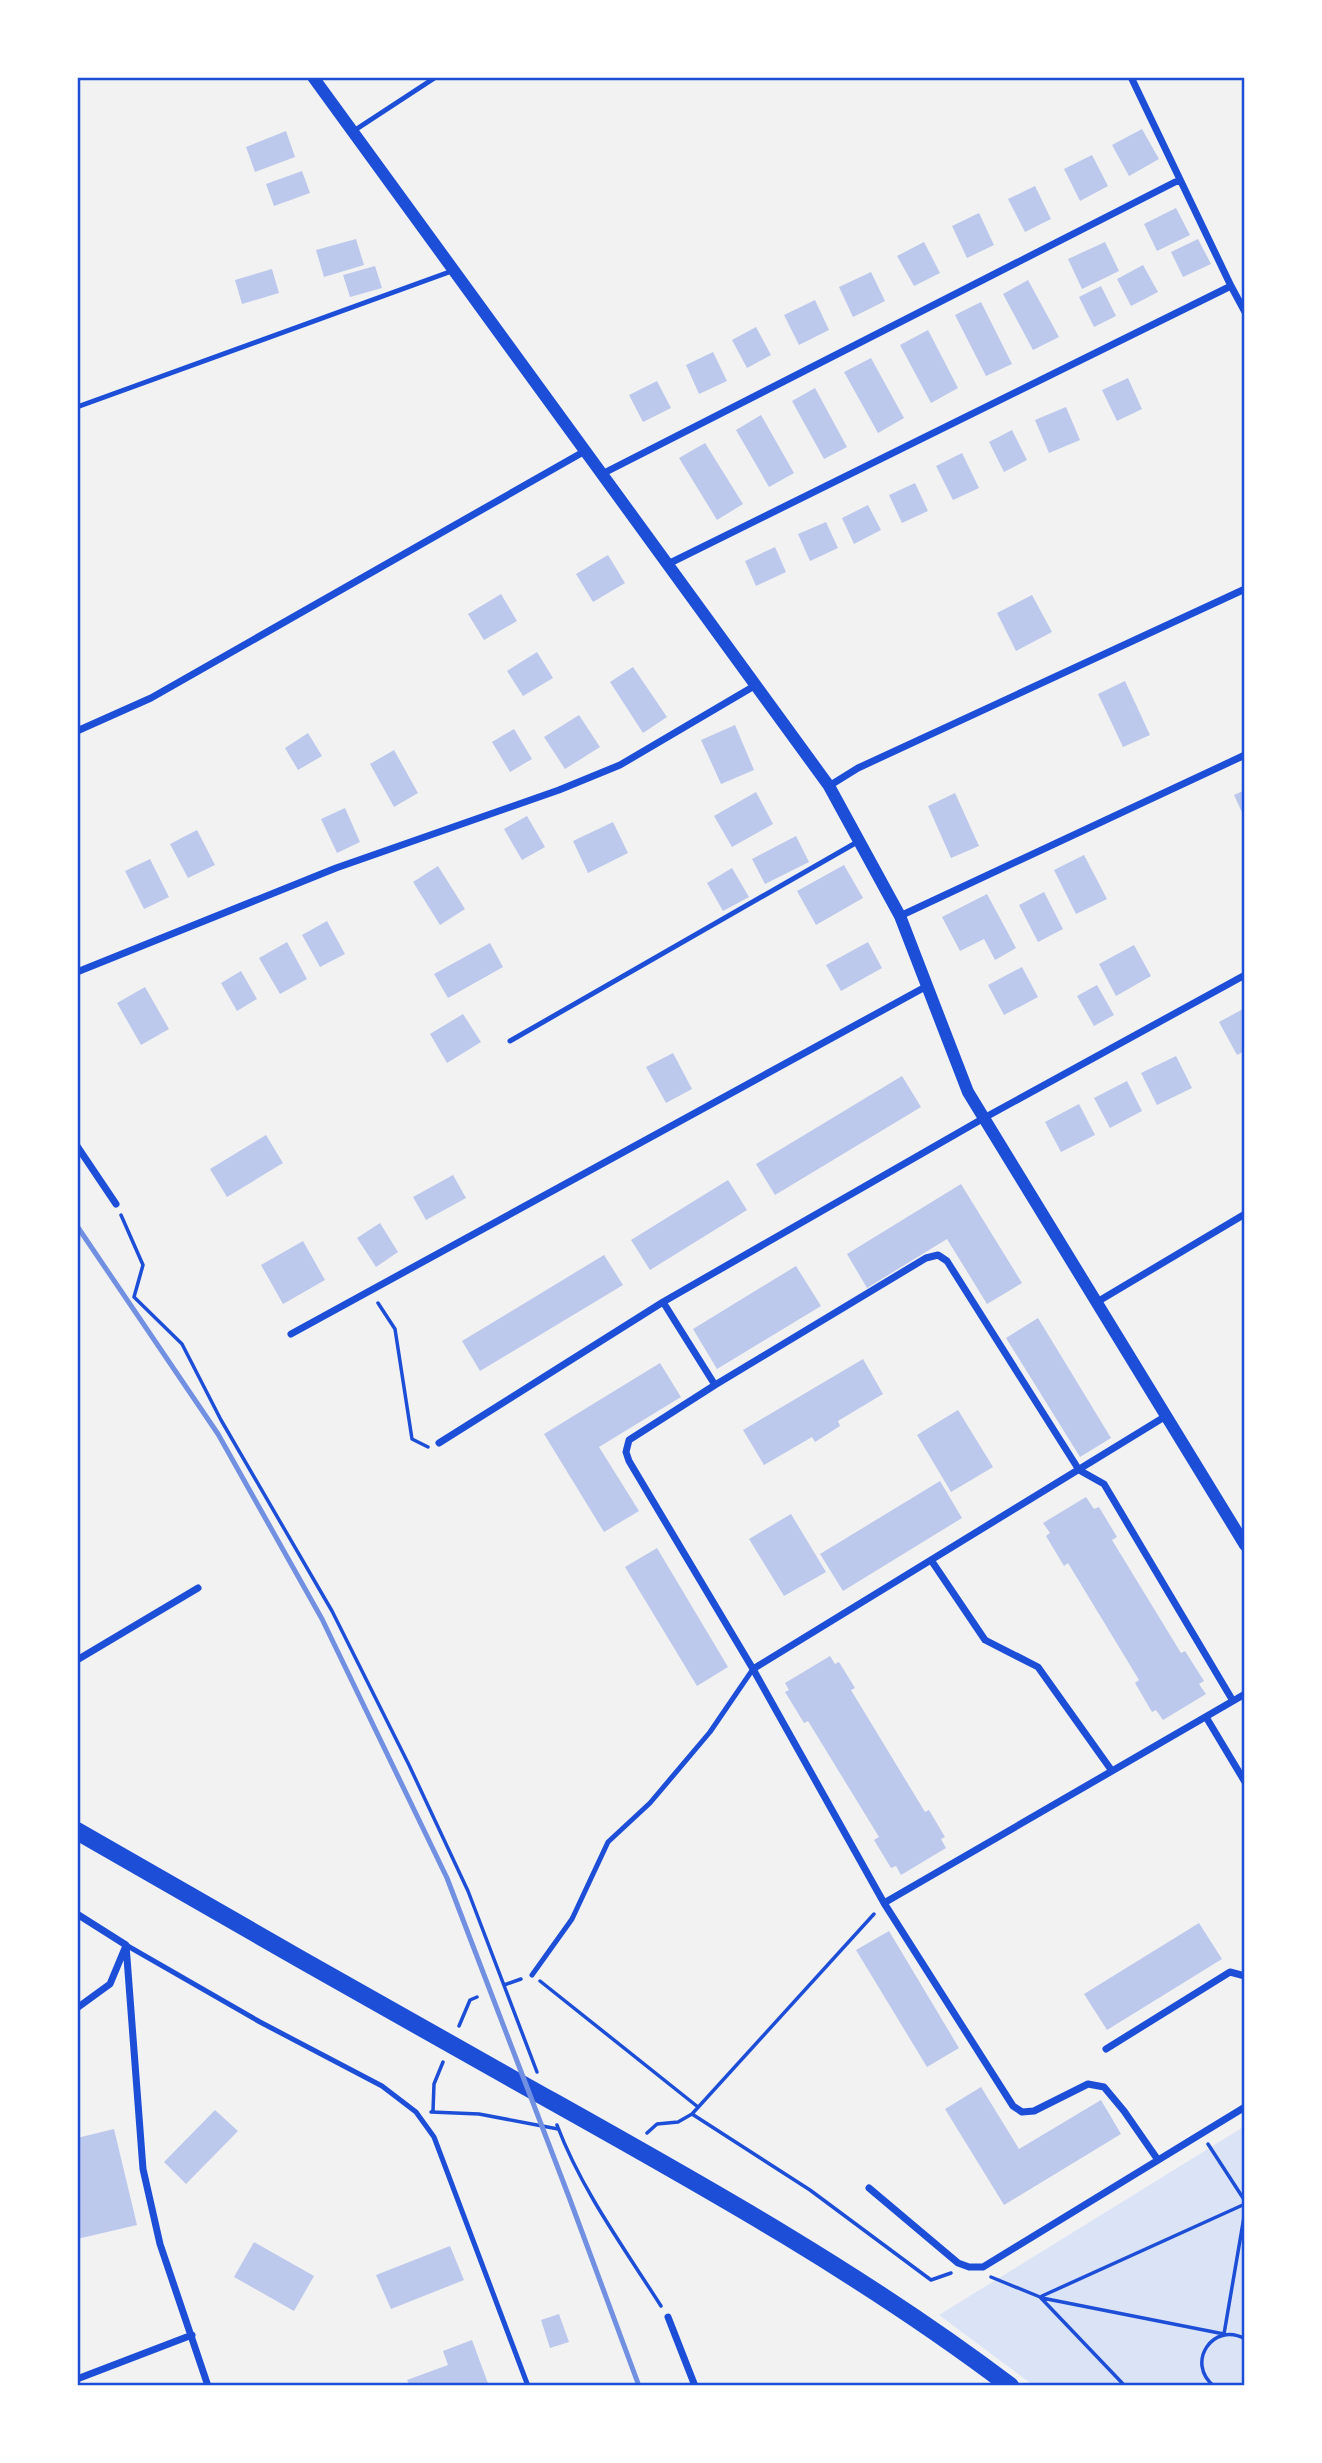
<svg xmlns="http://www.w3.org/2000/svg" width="1322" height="2463" font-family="Georgia,serif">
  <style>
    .green { fill: #dbe4f7 }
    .building { fill: #bdc9ec }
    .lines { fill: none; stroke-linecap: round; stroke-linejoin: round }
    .path { stroke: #1d4ed8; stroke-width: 3.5 }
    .service { stroke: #1d4ed8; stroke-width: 5 }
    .minor { stroke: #1d4ed8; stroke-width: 7 }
    .tertiary { stroke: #1d4ed8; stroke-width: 12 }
    .primary { stroke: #1d4ed8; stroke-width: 18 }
    .rail { stroke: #7290e2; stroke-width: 5 }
    .neatline { fill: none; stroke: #1d4ed8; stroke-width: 2.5 }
  </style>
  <rect width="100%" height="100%" fill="#f2f2f2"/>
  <path class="green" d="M1245 2126V2386H1034L939 2315Z"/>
  <path class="building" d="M1142 129 1159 159 1129 176 1112 145Z
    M286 131 295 157 255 172 246 147Z
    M1092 155 1108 186 1080 201 1064 169Z
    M302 171 310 193 274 206 266 184Z
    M1035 186 1051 219 1025 232 1008 199Z
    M1176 208 1190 235 1157 251 1144 224Z
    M979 213 994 245 967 258 952 226Z
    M356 239 364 265 324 277 316 250Z
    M1198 239 1211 264 1183 277 1171 252Z
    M924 242 940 273 914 286 897 256Z
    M1105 242 1119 271 1082 289 1068 259Z
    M1143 265 1158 292 1131 306 1117 279Z
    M375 266 382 288 350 297 343 275Z
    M272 269 279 293 242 304 235 280Z
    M871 272 885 301 853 317 839 287Z
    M1028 280 1059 337 1033 350 1003 294Z
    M1101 286 1116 316 1094 327 1079 297Z
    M815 300 829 330 799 345 784 315Z
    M981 302 1012 364 986 376 955 315Z
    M756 327 771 355 747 368 732 340Z
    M928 330 958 388 931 403 900 345Z
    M713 352 727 381 699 394 686 365Z
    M871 358 904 418 878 433 844 372Z
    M1128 378 1142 409 1117 421 1102 390Z
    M657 381 671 408 643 422 629 395Z
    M815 388 847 447 824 459 792 401Z
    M1066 407 1080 440 1049 453 1035 420Z
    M761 415 794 473 769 487 736 430Z
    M1012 430 1027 460 1004 472 989 442Z
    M705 443 743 504 717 520 679 458Z
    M962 453 979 488 953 500 936 466Z
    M915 483 928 511 902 523 889 495Z
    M868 505 881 530 854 544 842 518Z
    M826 522 838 548 810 561 798 534Z
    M775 547 786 572 756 586 745 561Z
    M608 555 625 583 593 602 576 574Z
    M501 594 517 621 484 640 468 614Z
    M1032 595 1052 632 1016 651 997 613Z
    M537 652 553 678 523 696 507 671Z
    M633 667 667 717 643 733 610 682Z
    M1125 681 1150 735 1123 747 1098 694Z
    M579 715 600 747 565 769 544 737Z
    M735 725 754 770 721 784 701 740Z
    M514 729 532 759 510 772 492 742Z
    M308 733 322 756 298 770 285 748Z
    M394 750 418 793 394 807 370 764Z
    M1245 790V819L1234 795Z
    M756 792 773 824 732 847 714 816Z
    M955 793 979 846 951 858 928 806Z
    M345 808 360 842 337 853 321 819Z
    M527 816 545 847 522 860 504 829Z
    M613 822 628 853 588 873 573 841Z
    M197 830 215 865 188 878 170 844Z
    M796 836 809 862 765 884 752 859Z
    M1084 855 1107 899 1076 914 1054 870Z
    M150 859 169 897 144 909 125 871Z
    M844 865 863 898 816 925 797 891Z
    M438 866 465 909 440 925 413 882Z
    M732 868 749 897 723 911 707 883Z
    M1044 892 1063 929 1038 942 1019 905Z
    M987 894 1016 948 995 960 984 939 960 951 942 917Z
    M327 921 345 954 320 967 302 935Z
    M287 942 307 979 280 994 259 958Z
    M868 942 882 968 841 991 826 965Z
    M490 943 503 967 448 998 434 974Z
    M1134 945 1151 976 1116 996 1099 964Z
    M1022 967 1038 997 1004 1015 988 985Z
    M241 971 257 999 237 1011 221 983Z
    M1097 985 1114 1015 1094 1026 1077 996Z
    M145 987 169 1029 141 1045 117 1003Z
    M1245 1008V1051L1237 1055 1219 1022Z
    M463 1014 481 1042 447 1063 430 1034Z
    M673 1053 692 1089 666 1103 646 1067Z
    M1176 1056 1192 1088 1157 1105 1141 1073Z
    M902 1076 921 1107 775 1195 756 1164Z
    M1127 1081 1142 1111 1110 1128 1094 1098Z
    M1079 1104 1095 1135 1061 1152 1045 1122Z
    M266 1135 283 1163 227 1197 210 1169Z
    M453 1175 466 1198 426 1220 413 1197Z
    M728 1180 747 1210 650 1270 631 1240Z
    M961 1184 1022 1283 987 1304 947 1239 867 1288 847 1254Z
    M380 1223 398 1252 376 1267 357 1238Z
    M303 1241 325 1280 283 1304 261 1265Z
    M604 1255 623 1285 480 1371 462 1341Z
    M796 1266 821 1306 717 1369 693 1329Z
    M1038 1318 1111 1438 1080 1457 1006 1338Z
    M863 1359 883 1394 838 1421 840 1426 815 1442 812 1437 764 1465 743 1430Z
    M660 1363 681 1397 599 1447 639 1511 604 1532 544 1434Z
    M958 1410 993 1467 951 1492 917 1435Z
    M940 1481 962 1518 843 1591 820 1554Z
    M1086 1497 1094 1509 1099 1507 1117 1537 1112 1540 1181 1653 1185 1651 1204 1681 1199 1684 1206 1694 1163 1720 1156 1710 1152 1712 1135 1683 1139 1680 1068 1563 1064 1566 1046 1536 1050 1533 1043 1523Z
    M791 1514 826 1572 784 1596 749 1539Z
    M657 1548 728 1667 697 1686 625 1567Z
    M830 1656 835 1664 839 1662 855 1688 851 1690 925 1812 929 1810 945 1837 941 1839 946 1848 901 1875 896 1866 891 1868 874 1840 879 1837 808 1721 804 1723 785 1692 789 1690 785 1683Z
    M1199 1923 1222 1959 1107 2030 1084 1994Z
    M889 1931 959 2048 927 2067 856 1950Z
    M981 2087 1019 2149 1101 2100 1121 2134 1004 2205 945 2109Z
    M215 2110 238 2131 186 2184 164 2162Z
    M114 2129 137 2225 77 2239V2138Z
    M254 2242 314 2276 294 2311 234 2277Z
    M450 2246 464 2280 391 2309 376 2275Z
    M559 2314 569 2342 550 2348 541 2320Z
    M472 2340 489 2386H410L407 2380 448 2365 443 2351Z"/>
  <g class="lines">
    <path class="path" d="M121 1215 143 1265 134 1297 182 1344 221 1420 332 1611 409 1765 468 1891 537 2072
      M378 1303 395 1329 412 1439 428 1447
      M540 1981 698 2107
      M504 1985 521 1979
      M459 2026 470 2000 477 1997
      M433 2111 434 2084 443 2062
      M431 2112 479 2114 558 2129
      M692 2114 874 1914
      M557 2125C581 2189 624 2248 661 2306
      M647 2133 657 2124 678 2122 692 2114 810 2190 931 2280 951 2273
      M1208 2144 1245 2201
      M991 2277 1040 2297 1125 2386
      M1042 2296 1245 2204
      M1042 2298 1224 2334 1245 2211
      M1214 2386C1185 2363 1213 2321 1245 2339"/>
    <path class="service" d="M352 132 436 77
      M77 407 452 271
      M510 1041 859 841
      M126 1945 260 2022 382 2086 416 2112 434 2137 528 2386
      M532 1975 572 1919 608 1842 650 1803 710 1732 753 1669"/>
    <path class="minor" d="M1131 77 1231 286
      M602 474 1179 180
      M668 564 1231 286 1245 312
      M77 731 151 698 585 451
      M829 786 858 768 1245 589
      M900 916 1245 755
      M77 972 336 868 559 790 620 765 756 685
      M77 1146 116 1204
      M663 1302 715 1385 926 1258 938 1255 947 1261 1079 1470 1104 1484 1233 1701
      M1097 1302 1245 1214
      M291 1334 927 986
      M715 1385 629 1440 626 1452 629 1461 753 1669 884 1903 1013 2106 1022 2112 1034 2111 1088 2084 1104 2087 1124 2111 1158 2160
      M439 1443 663 1302 984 1118 1245 975
      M931 1560 985 1640 1038 1667 1112 1771
      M77 1660 198 1588
      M753 1669 1166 1416
      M1206 1717 1245 1782
      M884 1903 1245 1694
      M77 1914 126 1945 143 2169 160 2244 208 2386
      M77 2008 110 1984 125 1948
      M1106 2049 1230 1972 1245 1976
      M869 2188 958 2263 969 2267H983L1245 2107
      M668 2317 695 2386
      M77 2379 192 2335"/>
    <path class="tertiary" d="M313 77 829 786 900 916 968 1092 1245 1545"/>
    <path class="primary" d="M77 1831C221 1914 364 1996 509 2077 680 2173 853 2267 1010 2386"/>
    <path class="rail" d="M77 1226 218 1434 322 1619 447 1878 569 2197 639 2386"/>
  </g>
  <rect width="1322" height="2463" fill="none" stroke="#ffffff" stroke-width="158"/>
  <rect x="79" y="79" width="1164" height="2305" class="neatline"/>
</svg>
